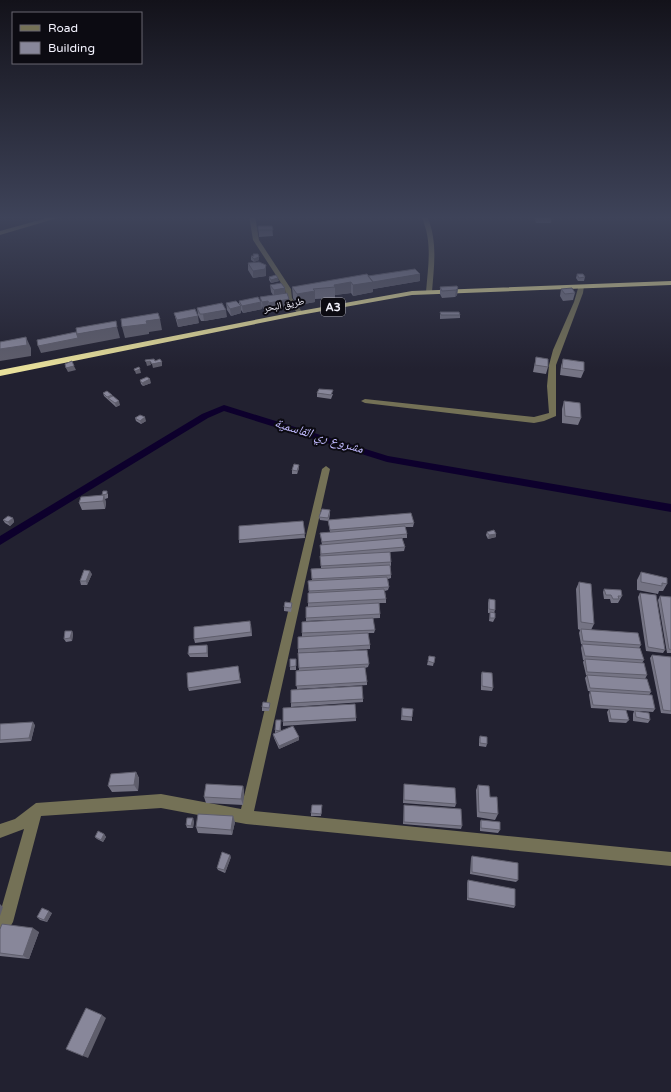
<svg xmlns="http://www.w3.org/2000/svg" width="671" height="1092" font-family="'Varela Round','Noto Naskh Arabic',sans-serif">
  <style>
    .lines { fill: none; stroke-linecap: round; stroke-linejoin: round }
    .canal { fill: #0d002c; fill-rule: evenodd }
    .minor { fill: #747156; fill-rule: evenodd }
    .highway { fill: #e8e09b; fill-rule: evenodd }
    .wall { fill: #757484 }
    .shaded-wall { fill: #5f5e6c }
    .building { fill: #88879a; stroke: #5f5e6c }
    .labels { text-anchor: middle; dominant-baseline: central; stroke-width: 4; stroke-linejoin: round; paint-order: stroke }
    .far-street-label { font-size: 10px; fill: #f3f2fd; stroke: #0c0b12 }
    .shield { fill: #0c0b12; stroke: #aeadb6; stroke-width: 1 }
    .shield-label { font-size: 11px; font-weight: bold; fill: #f3f2fd }
    .water-label { font-size: 13px; font-style: italic; fill: #c1bafe; stroke: #0c0b12 }
  </style>
  <rect width="100%" height="100%" fill="#222130"/>
  <g class="lines">
    <path class="canal" d="M224 405 388 456 671 504V512L387 462 224 411 208 418 0 545V536L202 414Z"/>
    <path class="minor" d="M54 216H64L0 235V231Z
      M249 216H255L259 240 291 289 292 298 303 313 302 314H298L286 298 285 289 253 240Z
      M421 216H427C438 241 434 266 432 292L429 294 426 292C428 266 433 241 421 216Z
      M579 285 584 286 583 293 556 365V416L544 421 534 423 365 403 361 401 365 399 534 417 549 413 547 386 549 365 553 350 574 302Z
      M326 466 330 469 254 811 671 852V866L246 824 161 808 41 816 13 922 10 927 5 930 0 927V913L24 829 0 838V824L15 819 36 803 161 794 241 809 322 469Z"/>
    <path class="highway" d="M671 281V285L412 295 300 315 0 376V370L300 311 412 291Z"/>
  </g>
  <path class="wall" d="M534 216H552L551 223H536Z
    M258 226H272L273 236 259 237Z
    M253 254 259 260 254 262 251 260V256H253Z
    M248 263 266 271V276L253 278 248 270Z
    M577 274 585 277 584 281H578L576 278Z
    M368 276 420 281 373 289V292L353 296 351 293 335 295V298L315 299V302L298 305 293 298 292 287Z
    M269 277 279 281 271 283 269 280Z
    M270 285 285 293 289 299 290 306 270 310 269 308 263 309 262 306V309L243 313 241 310V313L231 316 227 310 226 303 239 305V301H261L260 297 273 295 271 292Z
    M440 287 458 288 457 295 455 297 442 298 440 294Z
    M561 289 575 293 573 300 563 301 560 296Z
    M197 308 227 317 204 321H201L198 315Z
    M440 312 460 315V318L440 319Z
    M174 313 199 323 178 327Z
    M536 357 548 367 546 374 533 372Z
    M563 359 584 371 581 378 560 375 561 366Z
    M140 380 151 383 143 386 141 384Z
    M103 393 112 395 120 405 116 407 104 396Z
    M317 393 333 394 331 399 317 397Z
    M564 401 581 418 578 425 562 423V409Z
    M135 418 146 421 141 424 136 421Z
    M299 468 297 474H292V470Z
    M103 491 108 494V498L105 499 106 503 105 509 82 510 79 503 103 495Z
    M330 510V514L329 520 414 523 413 527H405L407 534V538H402L405 547 404 551 378 553 391 562V566H390L391 575V578L388 579 389 587 388 590 385 591 386 599V603H379L380 614V618L306 621V618L308 607V593H309L308 581 312 580 311 569 321 568 320 545H322L320 533 330 532 328 521 320 520 319 517Z
    M13 518 14 522 10 526 5 523 3 520Z
    M303 521 305 538 239 543V540Z
    M487 532 496 537 488 539 486 535Z
    M641 572 667 584 663 591H659L658 594 637 590V580Z
    M92 574 87 585H81L80 581Z
    M579 582 594 624 591 630 641 645 639 648 644 660 642 663 647 675 645 679 651 692 649 695 655 709 653 712 639 711 650 720 648 723 633 721V714L634 711 626 710 629 720 626 723 609 722 607 712 609 709 591 708 589 695 590 691H588L585 678 587 675H586L583 662 584 660H583L581 648 582 644H581L579 633 580 630 578 629 576 589Z
    M604 589 622 596 618 603H611L610 599H604L603 592Z
    M640 593 665 650 663 653 646 651 638 597Z
    M660 596 671 597V653H667L658 600Z
    M489 599 495 610 494 613 495 618 493 622 489 621 490 613H488V603Z
    M292 603V606L291 612 284 611V607Z
    M251 624 252 636 195 643 194 639Z
    M375 630 374 633H368L370 645V649L298 653V637H302V633Z
    M72 631 73 634 72 641 66 642 64 639Z
    M207 645 208 649V657H190L188 654Z
    M298 653 369 664 368 667 365 668 367 682V685L297 689 296 671 299 670Z
    M652 655 671 657V714L661 713 650 658Z
    M429 656 435 657 433 666 427 665Z
    M290 659H296V670H290Z
    M238 666 241 683 189 691 188 688Z
    M482 672 493 688 492 691 481 690V675Z
    M363 699V702L291 707V703Z
    M270 703V706L269 711H262V707Z
    M402 708 412 717V721L401 720Z
    M356 718V721L283 726V722Z
    M281 720V731L299 737V740L279 749 274 738 273 734H275V730Z
    M0 724 35 725 31 741 0 743Z
    M480 736 487 744 486 747 479 746V739Z
    M136 772 139 778 138 791 112 792 108 786Z
    M404 784 456 804 455 807 403 803Z
    M478 785 490 797 498 814 495 820 477 817 476 790Z
    M243 786 244 792 243 805 206 803 204 797Z
    M404 805 462 826 461 829 403 824Z
    M322 808 321 816H311V813Z
    M481 820 500 830 498 833 480 831V822Z
    M194 821 193 828H187L186 825Z
    M235 822 232 835 198 833 196 827Z
    M104 834 106 837 103 842 97 839 95 837Z
    M472 856 518 880 516 882 470 874 471 858Z
    M231 857 225 873 218 870 217 868Z
    M468 880 515 906 514 908 467 900V883Z
    M52 913 47 922 40 920 37 917Z
    M0 929 39 932 29 959 0 956Z"/>
  <path class="shaded-wall" d="M259 257V260L254 262V259Z
    M266 265V276L253 278V271Z
    M420 274V281L373 289V292L353 296V285Z
    M278 278 279 281 271 283V280Z
    M351 282V293L335 295V287L334 285Z
    M285 288V295L274 297V290Z
    M458 288 457 295 455 297 456 290Z
    M315 291V302L298 305 297 294Z
    M289 299 290 306 270 310 269 303Z
    M268 301 269 308 263 309 262 302Z
    M261 302 262 309 243 313 242 306Z
    M241 306V313L231 316 230 309Z
    M226 310 227 317 204 321 203 314Z
    M198 316 199 323 178 327 177 320Z
    M160 319 162 330 149 332V334L125 338 122 327 146 321Z
    M117 327 120 338 41 353 38 346 77 334Z
    M26 337 31 348V356L0 361V349Z
    M150 361 151 365 147 366 146 362Z
    M162 362V366L153 368 152 364Z
    M74 366 76 370 68 372 66 368Z
    M140 369 141 373 136 374 135 371Z
    M150 379 151 383 143 386 142 383Z
    M119 401 120 405 116 407 115 403Z
    M145 417 146 421 141 424 140 421Z
    M299 465V468L297 474V471Z
    M104 495 106 503 105 509 103 501Z
    M13 518 14 522 10 526 8 522Z
    M496 534V537L488 539 489 535Z
    M90 571 92 574 87 585 86 581Z
    M72 631 73 634 72 641 70 638Z
    M207 645 208 649V657L207 653Z
    M33 722 35 725 31 741 29 738Z
    M299 737V740L279 749V746Z
    M136 772 139 778 138 791 134 785Z
    M243 786 244 792 243 805 241 799Z
    M233 816 235 822 232 835 231 830Z
    M193 818 194 821 193 828 191 826Z
    M104 834 106 837 103 842 101 840Z
    M230 855 231 857 225 873 224 870Z
    M0 904 3 907 0 916Z
    M49 911 52 913 47 922 44 920Z
    M33 928 39 932 29 959 23 956Z
    M102 1015 106 1018 88 1058 83 1056Z"/>
  <path class="building" d="M537 216H552V217H538Z
    M258 226H272L273 230H258Z
    M253 254H258L259 257 254 259 251 256H254Z
    M259 262 266 265 265 269 253 271 248 263Z
    M415 269 420 274 373 282 368 276Z
    M367 274 373 282 353 285 351 282 334 285 335 287 313 289 315 291 297 294 292 287Z
    M577 274H583L585 277 579 278Z
    M276 275 278 278 271 280 269 277Z
    M281 283 285 288 274 290 270 285Z
    M457 286 458 288 456 290 442 291 440 287Z
    M572 288 575 293 565 294 561 289Z
    M287 293 289 299 269 303 268 301 262 302 260 297Z
    M258 297 261 302 242 306 239 301Z
    M236 301 241 306 230 309 226 303Z
    M222 303 226 310 203 314H200L197 308Z
    M195 309 198 316 177 320 174 313Z
    M440 312H459L460 315H441Z
    M158 313 160 319 146 321 147 324 122 327 121 319Z
    M116 321 117 327 77 334 76 328Z
    M76 332 78 338 38 346 37 340Z
    M26 337 27 345 0 349V342Z
    M536 357 548 359V367L535 365Z
    M154 359 155 361 160 359 162 362 152 364 150 361 146 362 145 360Z
    M563 359 584 362V371L562 368Z
    M72 361 74 366 66 368 65 364Z
    M139 367 140 369 135 371 134 369Z
    M147 377 150 379 142 383 140 380Z
    M319 389 333 390 331 395 317 393Z
    M107 391 112 395 107 397 103 393Z
    M113 396 119 401 115 403 108 398Z
    M564 401 580 403 581 418 565 416Z
    M140 415 145 417 140 421 135 418Z
    M294 464 299 465 297 471 292 470Z
    M103 491H107V494L102 495Z
    M104 495 103 501 79 503 81 497Z
    M322 509 330 510 328 518 319 517Z
    M411 513 414 523 330 530 328 520Z
    M8 516 13 518 8 522 3 520Z
    M303 521 305 534 239 540V526Z
    M405 526 407 534 322 542 320 533Z
    M494 530 496 534 489 535 487 532Z
    M402 538 405 547 321 554 320 545Z
    M390 552 391 562 321 566 320 556Z
    M390 565 391 575 312 579 311 569Z
    M84 570 90 571 86 581H80Z
    M641 572 667 578V584L662 583V586L641 582Z
    M387 577 389 587 309 591 308 581Z
    M579 582 591 584 594 624 581 622Z
    M384 589 386 599 308 603V593Z
    M604 589 621 590 622 596H618L619 599H613L611 595H606Z
    M640 593 656 595 665 650 648 647Z
    M660 596 671 597V650L669 649Z
    M489 599 495 600V610L489 609Z
    M285 602 292 603 291 608 284 607Z
    M379 603 380 614 306 618V607Z
    M490 612 495 613V618H490Z
    M373 618 375 630 302 633V622Z
    M250 621 251 632 194 639V627Z
    M581 629 638 633 641 645 583 641Z
    M65 631H72L70 638 64 639Z
    M368 633 370 645 298 649V637Z
    M582 644 640 648 644 660 585 656Z
    M207 645V653L188 654 189 646Z
    M367 650 369 664 299 668 298 653Z
    M652 655 671 657V711L663 710Z
    M429 656 435 657 434 663 428 661Z
    M290 659H296V666L290 667Z
    M585 659 644 663 647 675 587 672Z
    M238 666 240 680 188 688 187 673Z
    M365 667 367 682 296 686V671Z
    M482 672 492 673 493 688 482 686Z
    M587 675 647 679 651 692 590 688Z
    M362 686 363 699 291 703V690Z
    M590 691 652 695 655 709 593 705Z
    M263 702 270 703 269 708 262 707Z
    M355 704 356 718 283 722V708Z
    M402 708 413 709 412 717 402 716Z
    M609 709 626 710 629 720 611 719Z
    M635 711 649 713 650 720 636 717Z
    M276 720H281L280 731 275 730Z
    M33 722 29 738 0 740V724Z
    M293 726 299 737 279 746 273 734Z
    M480 736 487 737V744L480 743Z
    M136 772 134 785 108 786 111 774Z
    M206 784 243 786 241 799 204 797Z
    M404 784 455 788 456 804 404 800Z
    M478 785 489 786 490 797H497L498 814 479 812Z
    M312 805H322L321 814 311 813Z
    M404 805 461 809 462 826 404 822Z
    M198 814 233 816 231 830 196 827Z
    M187 818H193L191 826 186 825Z
    M481 820 500 822V830L481 828Z
    M98 831 104 834 101 840 95 837Z
    M222 852 230 855 224 870 217 868Z
    M472 856 518 863V880L472 872Z
    M468 880 515 889V906L468 898Z
    M42 908 49 911 44 920 37 917Z
    M2 924 33 928 23 956 0 953V929Z
    M86 1008 102 1015 83 1056 66 1049Z"/>
  <linearGradient id="sky" x2="0" y2="1"><stop stop-color="#13121a"/><stop offset="0.59" stop-color="#3e4359"/><stop offset="1" stop-color="#3e4359" stop-opacity="0"/></linearGradient>
  <rect width="671" height="369" fill="url(#sky)"/>
  <g class="labels">
    <g class="far-street-label">
      <text transform="translate(284 305) rotate(-11)">طريق البحر</text>
    </g>
    <rect class="shield" x="321" y="298" width="24" height="18" rx="3"/>
    <g class="shield-label">
      <text x="333" y="307">A3</text>
    </g>
    <g class="water-label">
      <text transform="translate(319 436) rotate(17)">مشروع ري القاسمية</text>
    </g>
  </g>
  <rect x="12" y="12" width="130" height="52" fill="#0c0b12" stroke="#686770"/>
  <rect x="20" y="25" width="20" height="6" fill="#747156" stroke="#686770"/>
  <text x="48" y="32" font-size="12" fill="#f3f2fd">Road</text>
  <rect x="20" y="42" width="20" height="12" fill="#88879a" stroke="#686770"/>
  <text x="48" y="52" font-size="12" fill="#f3f2fd">Building</text>
</svg>
